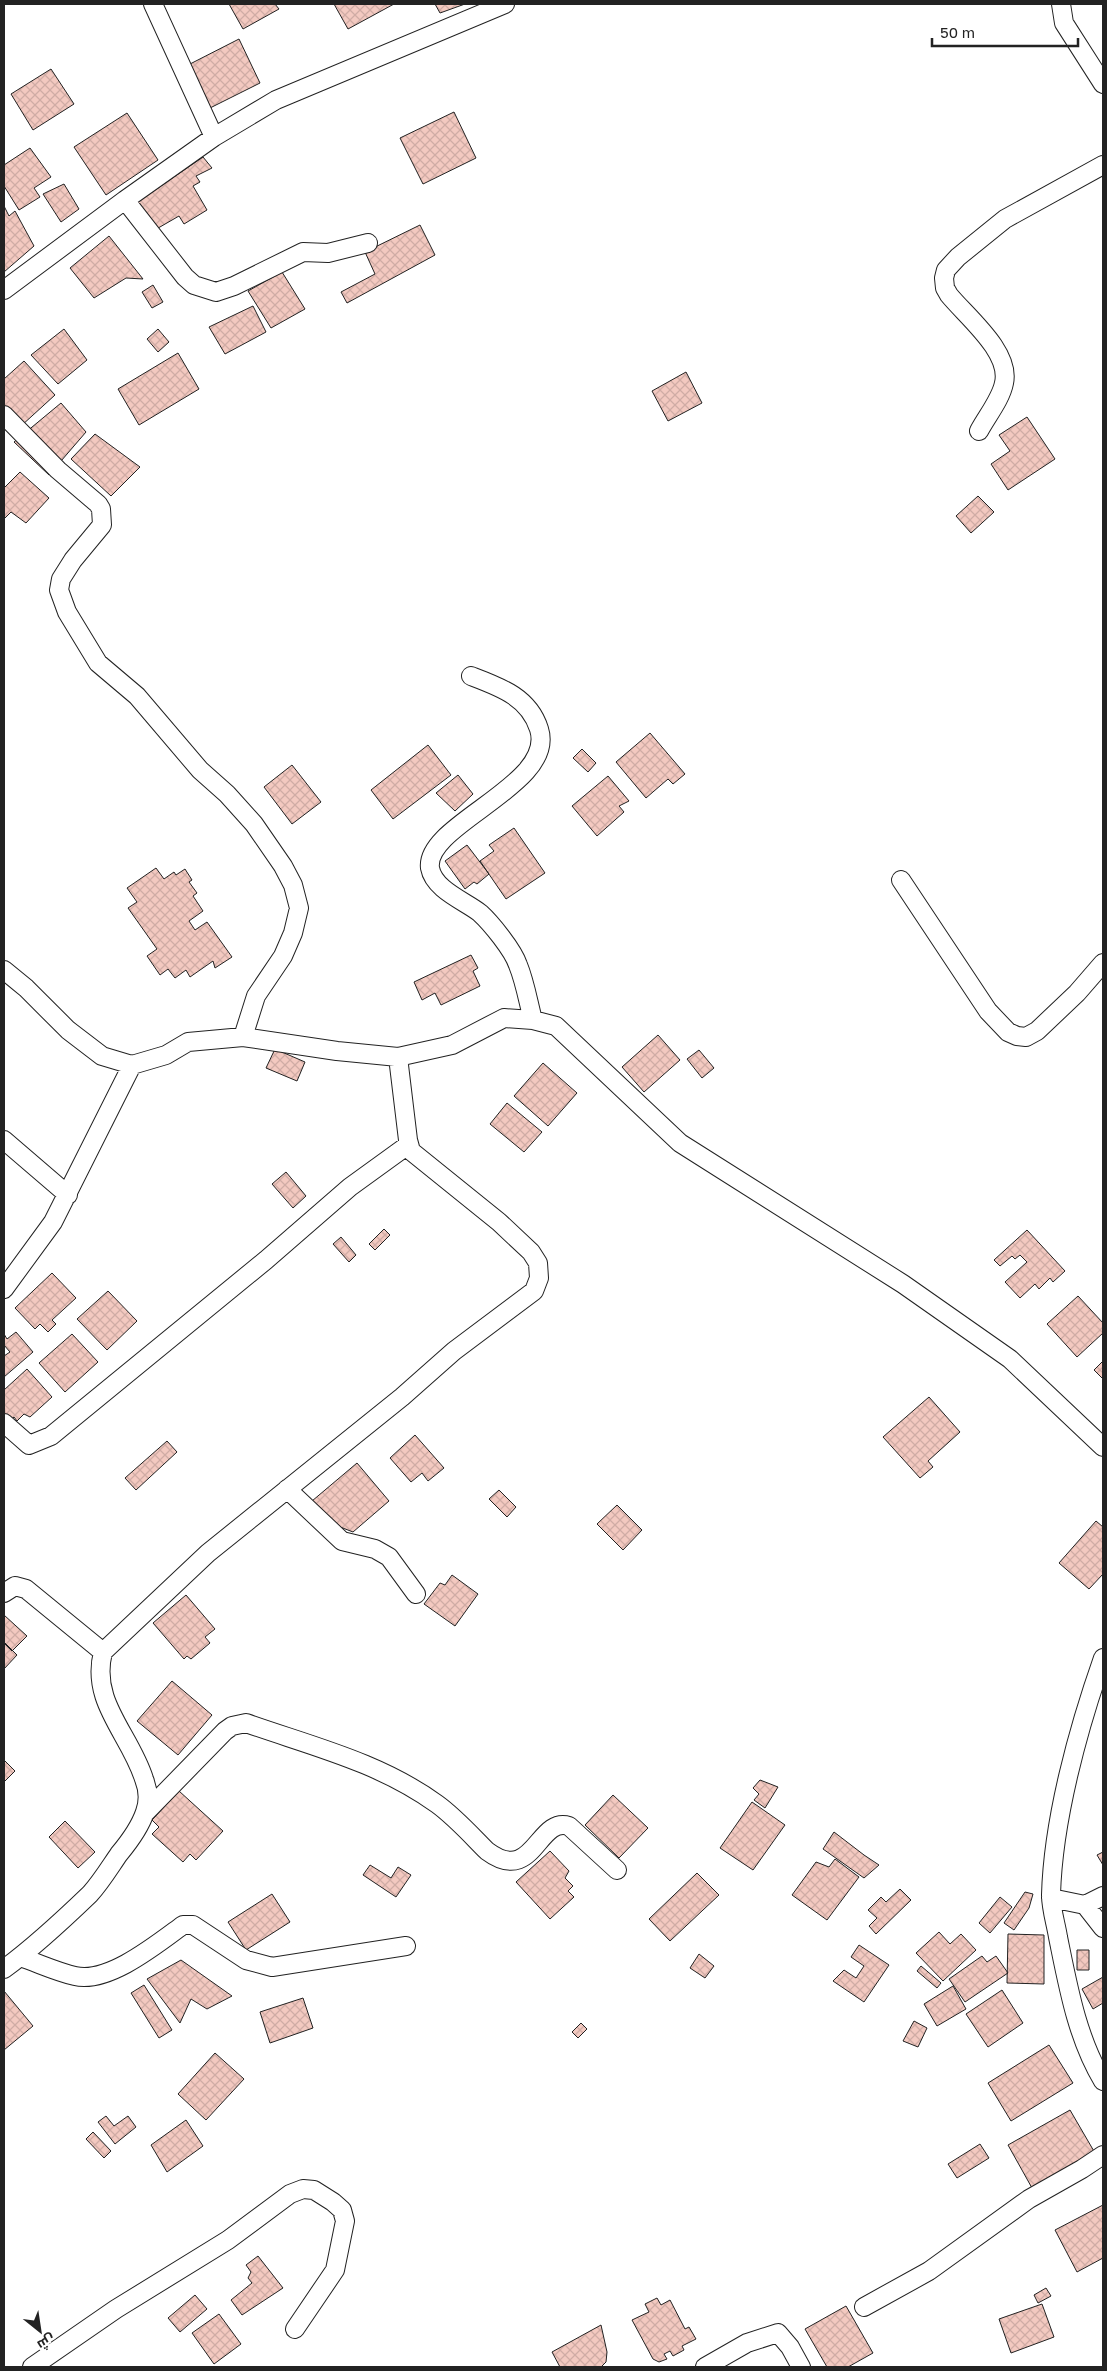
<svg xmlns="http://www.w3.org/2000/svg" width="1107" height="2371" font-family="'Golos Text',Cairo,sans-serif">
  <style>
    .building { fill: url(#building-cross-hatch); stroke: #222 }
    .lines { fill: none; stroke-linecap: round; stroke-linejoin: round }
    .minor-casing { stroke: #222; stroke-width: 20 }
    .minor { stroke: #fff; stroke-width: 18 }
  </style>
  <defs>
    <pattern id="building-cross-hatch" width="8" height="8" patternUnits="userSpaceOnUse" patternTransform="scale(1.25)"><rect width="8" height="8" fill="#f3c9c0"/><path d="M0 0l8 8M0 8l8-8" fill="none" stroke="#d0aca5"/></pattern>
  </defs>
  <rect width="100%" height="100%" fill="#fff"/>
  <path class="building" d="M229 4H275L279 9 243 29Z
    M334 4H394L348 29Z
    M435 4H465L440 13Z
    M239 39 260 83 210 108 190 64Z
    M51 69 74 104 33 130 11 94Z
    M454 112 476 158 423 184 400 138Z
    M127 113 158 160 106 195 74 147Z
    M30 148 51 177 34 188 40 197 19 210 4 186V165Z
    M203 157 212 168 196 176 200 182 193 186 207 210 184 224 179 216 153 231 136 203Z
    M64 184 79 209 61 222 43 194Z
    M4 206 9 216 15 211 34 246 4 272Z
    M420 225 435 255 347 303 341 292 375 274 365 252Z
    M109 236 143 279 126 278 94 298 70 268Z
    M282 272 305 309 271 328 248 291Z
    M153 285 163 302 152 308 142 292Z
    M253 306 266 332 225 354 209 327Z
    M64 329 87 360 58 384 31 355Z
    M158 329 169 342 158 352 147 339Z
    M178 353 199 389 139 425 118 389Z
    M24 361 55 395 21 426 4 409V379Z
    M686 372 702 403 668 421 652 391Z
    M61 403 86 432 49 475 14 442Z
    M1027 417 1055 459 1008 490 991 464 1010 451 999 435Z
    M95 434 140 467 111 496 71 459Z
    M20 472 49 498 26 523 11 512 4 519V488Z
    M978 496 994 512 971 533 956 516Z
    M650 733 685 774 673 784 668 779 646 798 616 762Z
    M428 745 451 775 393 819 371 790Z
    M582 749 596 763 588 772 573 758Z
    M292 765 321 802 292 824 264 787Z
    M458 775 473 794 455 811 436 793Z
    M608 776 629 801 619 806 624 812 597 836 572 806Z
    M514 828 545 873 506 899 480 861 494 851 489 845Z
    M467 845 489 874 477 884 474 882 465 889 445 861Z
    M156 868 164 879 174 872 176 875 185 869 192 880 189 882 197 893 193 896 203 911 189 921 195 930 207 922 232 957 215 968 213 961 190 977 186 970 175 978 168 969 160 975 147 956 157 949 128 908 137 902 127 888Z
    M471 955 478 968 473 971 480 986 441 1005 435 993 422 1000 414 982Z
    M658 1035 680 1060 644 1092 622 1067Z
    M275 1049 305 1062 297 1081 266 1068Z
    M699 1050 714 1068 702 1078 687 1059Z
    M543 1063 577 1093 548 1126 514 1096Z
    M507 1103 542 1132 524 1152 490 1124Z
    M286 1172 306 1196 293 1208 272 1184Z
    M384 1229 390 1235 375 1250 369 1244Z
    M1027 1230 1065 1271 1053 1282 1050 1278 1039 1289 1035 1284 1020 1298 1005 1282 1027 1262 1020 1255 1015 1259 1012 1256 1000 1266 994 1260Z
    M341 1237 356 1255 349 1262 333 1244Z
    M52 1273 76 1298 52 1320 56 1324 48 1332 40 1324 35 1329 15 1308Z
    M108 1291 137 1321 107 1350 77 1319Z
    M1078 1296 1103 1323V1333L1077 1357 1047 1324Z
    M16 1332 33 1352 4 1377V1356L10 1352 4 1345V1334L7 1339Z
    M72 1334 98 1362 65 1392 39 1363Z
    M1103 1361V1379L1094 1370Z
    M27 1369 52 1397 30 1417 24 1414 17 1421 14 1417 5 1425 4 1390Z
    M929 1397 960 1432 928 1461 933 1467 920 1478 883 1437Z
    M415 1435 444 1468 428 1481 422 1473 411 1482 390 1458Z
    M167 1441 177 1452 136 1490 125 1478Z
    M357 1463 389 1501 353 1532 330 1523 312 1501Z
    M499 1490 516 1507 507 1517 489 1499Z
    M617 1505 642 1530 623 1550 597 1524Z
    M1096 1521 1103 1527V1574L1089 1589 1059 1563Z
    M452 1575 478 1594 455 1626 424 1604 440 1583 445 1585Z
    M186 1595 215 1629 205 1637 210 1643 191 1659 187 1656 184 1659 153 1623Z
    M4 1615 27 1636 12 1651 4 1643Z
    M4 1642 17 1655 4 1669Z
    M172 1681 212 1715 178 1755 137 1721Z
    M4 1760 15 1771 4 1782Z
    M760 1780 778 1787 765 1808 754 1800 759 1794 753 1788Z
    M179 1791 223 1831 196 1860 190 1854 183 1862 152 1834 159 1827 152 1820Z
    M613 1795 648 1828 619 1858 585 1825Z
    M752 1802 785 1825 753 1870 720 1848Z
    M65 1821 95 1852 78 1868 49 1837Z
    M834 1832 864 1855 879 1865 864 1878 823 1849Z
    M550 1851 569 1871 565 1878 573 1886 568 1891 574 1897 550 1919 516 1882Z
    M1103 1852V1865L1097 1855Z
    M835 1859 859 1877 827 1920 792 1895 816 1862 829 1867Z
    M370 1865 391 1878 398 1867 411 1875 396 1897 363 1875Z
    M697 1873 719 1895 670 1941 649 1919Z
    M900 1889 911 1900 876 1934 869 1926 877 1918 868 1910 881 1897 886 1902Z
    M1025 1892 1033 1894 1029 1908 1014 1930 1004 1923Z
    M272 1894 290 1922 246 1950 228 1922Z
    M1000 1897 1012 1907 990 1933 979 1923Z
    M939 1932 950 1944 961 1934 976 1950 943 1981 916 1953Z
    M1008 1934 1044 1935V1984L1007 1983Z
    M859 1945 889 1965 864 2002 833 1981 844 1970 856 1978 864 1966 851 1957Z
    M1077 1950H1089V1970H1077Z
    M699 1954 714 1966 705 1978 690 1968Z
    M982 1956 987 1962 996 1956 1008 1973 965 2002 949 1979Z
    M181 1960 232 1996 207 2009 191 1999 180 2023 147 1979Z
    M921 1966 941 1983 937 1988 917 1971Z
    M1103 1977V2003L1093 2009 1082 1989Z
    M144 1985 172 2030 159 2038 131 1993Z
    M953 1986 966 2009 937 2026 924 2004Z
    M1002 1990 1023 2023 988 2047 966 2014Z
    M4 1991 33 2026 4 2050Z
    M303 1998 313 2028 270 2043 260 2012Z
    M914 2021 927 2028 918 2047 903 2041Z
    M581 2023 587 2029 578 2038 572 2032Z
    M1049 2045 1073 2083 1011 2121 988 2083Z
    M215 2053 244 2079 206 2120 178 2094Z
    M1070 2110 1095 2153 1032 2188 1008 2145Z
    M106 2116 114 2126 128 2116 136 2127 115 2144 98 2122Z
    M186 2120 203 2146 167 2172 151 2145Z
    M93 2132 111 2151 104 2158 86 2139Z
    M980 2144 989 2158 957 2178 948 2164Z
    M1103 2205V2258L1077 2272 1055 2230Z
    M258 2256 283 2288 242 2315 231 2300 252 2283 248 2278 251 2272 246 2265Z
    M1046 2288 1051 2296 1038 2303 1034 2295Z
    M195 2295 207 2309 180 2332 168 2318Z
    M657 2298 661 2305 670 2300 685 2329 689 2327 696 2339 682 2346 684 2350 673 2356 670 2351 664 2354 667 2359 659 2362 653 2359 632 2320 649 2312 645 2304Z
    M1042 2304 1054 2337 1011 2353 999 2319Z
    M846 2306 873 2353 848 2367H827L805 2329Z
    M219 2314 241 2344 214 2364 192 2333Z
    M601 2325 607 2352 606 2362 601 2367H560L552 2352Z"/>
  <g class="lines">
    <g class="minor-casing">
      <path id="minor" d="M153 4 214 137
        M1061 4 1064 23 1103 84
        M125 200 185 277 194 285 216 292 234 286 303 252 328 253 368 243
        M4 290 125 200 214 137 276 100 505 4
        M4 415 58 470 98 504 101 509 102 525 73 560 61 579 59 590 67 612 98 663 137 696 200 770 227 794 254 824 283 866 293 885 299 908 293 933 283 956 256 996 243 1037
        M979 431C987 416 1001 399 1004 383 1011 352 967 317 949 295L945 288 944 278 946 270 958 257 1005 219 1103 165
        M471 676C500 687 529 697 539 729 557 785 424 824 430 868 434 890 465 901 480 913 491 923 513 950 518 965 525 982 528 1001 533 1020
        M901 880 988 1011 1008 1032 1017 1036 1026 1037 1037 1031 1077 993 1103 963
        M4 970 26 988 68 1030 102 1056 132 1065 166 1055 188 1042 243 1037 337 1051 398 1057 452 1045 504 1018 533 1020 556 1026 680 1143 903 1284 1010 1359 1103 1447
        M4 1140 68 1195
        M4 1289 53 1222 132 1065
        M4 1423 29 1445 51 1436 266 1260 350 1187 408 1145
        M287 1489 342 1541 375 1549 389 1557 416 1594
        M4 1593 15 1586 26 1589 103 1652
        M1103 1658C1078 1729 1053 1820 1051 1895 1051 1909 1056 1924 1058 1937 1068 1986 1077 2038 1103 2081
        M145 1813 225 1731 232 1726 246 1723C311 1746 379 1762 437 1804 455 1817 471 1835 487 1851 534 1886 537 1816 569 1826L617 1870
        M1051 1898 1085 1905 1103 1896
        M1085 1905 1103 1928
        M20 1957C38 1963 57 1972 75 1976 108 1984 157 1944 183 1925H193L246 1960 272 1967 406 1946
        M4 1969C34 1947 63 1920 90 1894 101 1882 110 1867 119 1854 129 1842 140 1827 145 1812 149 1801 148 1789 144 1779 130 1734 90 1702 103 1652L208 1553 402 1397 454 1351 534 1291 539 1278 538 1263 531 1252 499 1222 411 1151 408 1140 398 1057
        M864 2307 929 2271 1029 2199 1082 2169 1103 2155
        M32 2367 116 2309 228 2240 290 2194 303 2189 314 2190 333 2202 342 2210 345 2221 335 2270 295 2329
        M705 2367 747 2343 778 2333 790 2347 801 2367"/>
    </g>
    <use href="#minor" class="minor"/>
  </g>
  <rect width="1107" height="2371" fill="none" stroke="#222222" stroke-width="10"/>
  <g transform="translate(40 2331) rotate(150)" stroke="#ffffff" stroke-width="4" paint-order="stroke">
  <path d="M0-4L9 19L0 12L-9 19Z" fill="#222222"/>
  <text y="-8" font-size="14" font-weight="bold" text-anchor="middle" fill="#222222">ش</text>
  </g>
  <path d="M932 38v8h146v-8" fill="none" stroke="#222222" stroke-width="2.5"/>
  <text x="940" y="38" font-size="15" fill="#222222" stroke="#ffffff" stroke-width="4" paint-order="stroke">50 m</text>
</svg>
